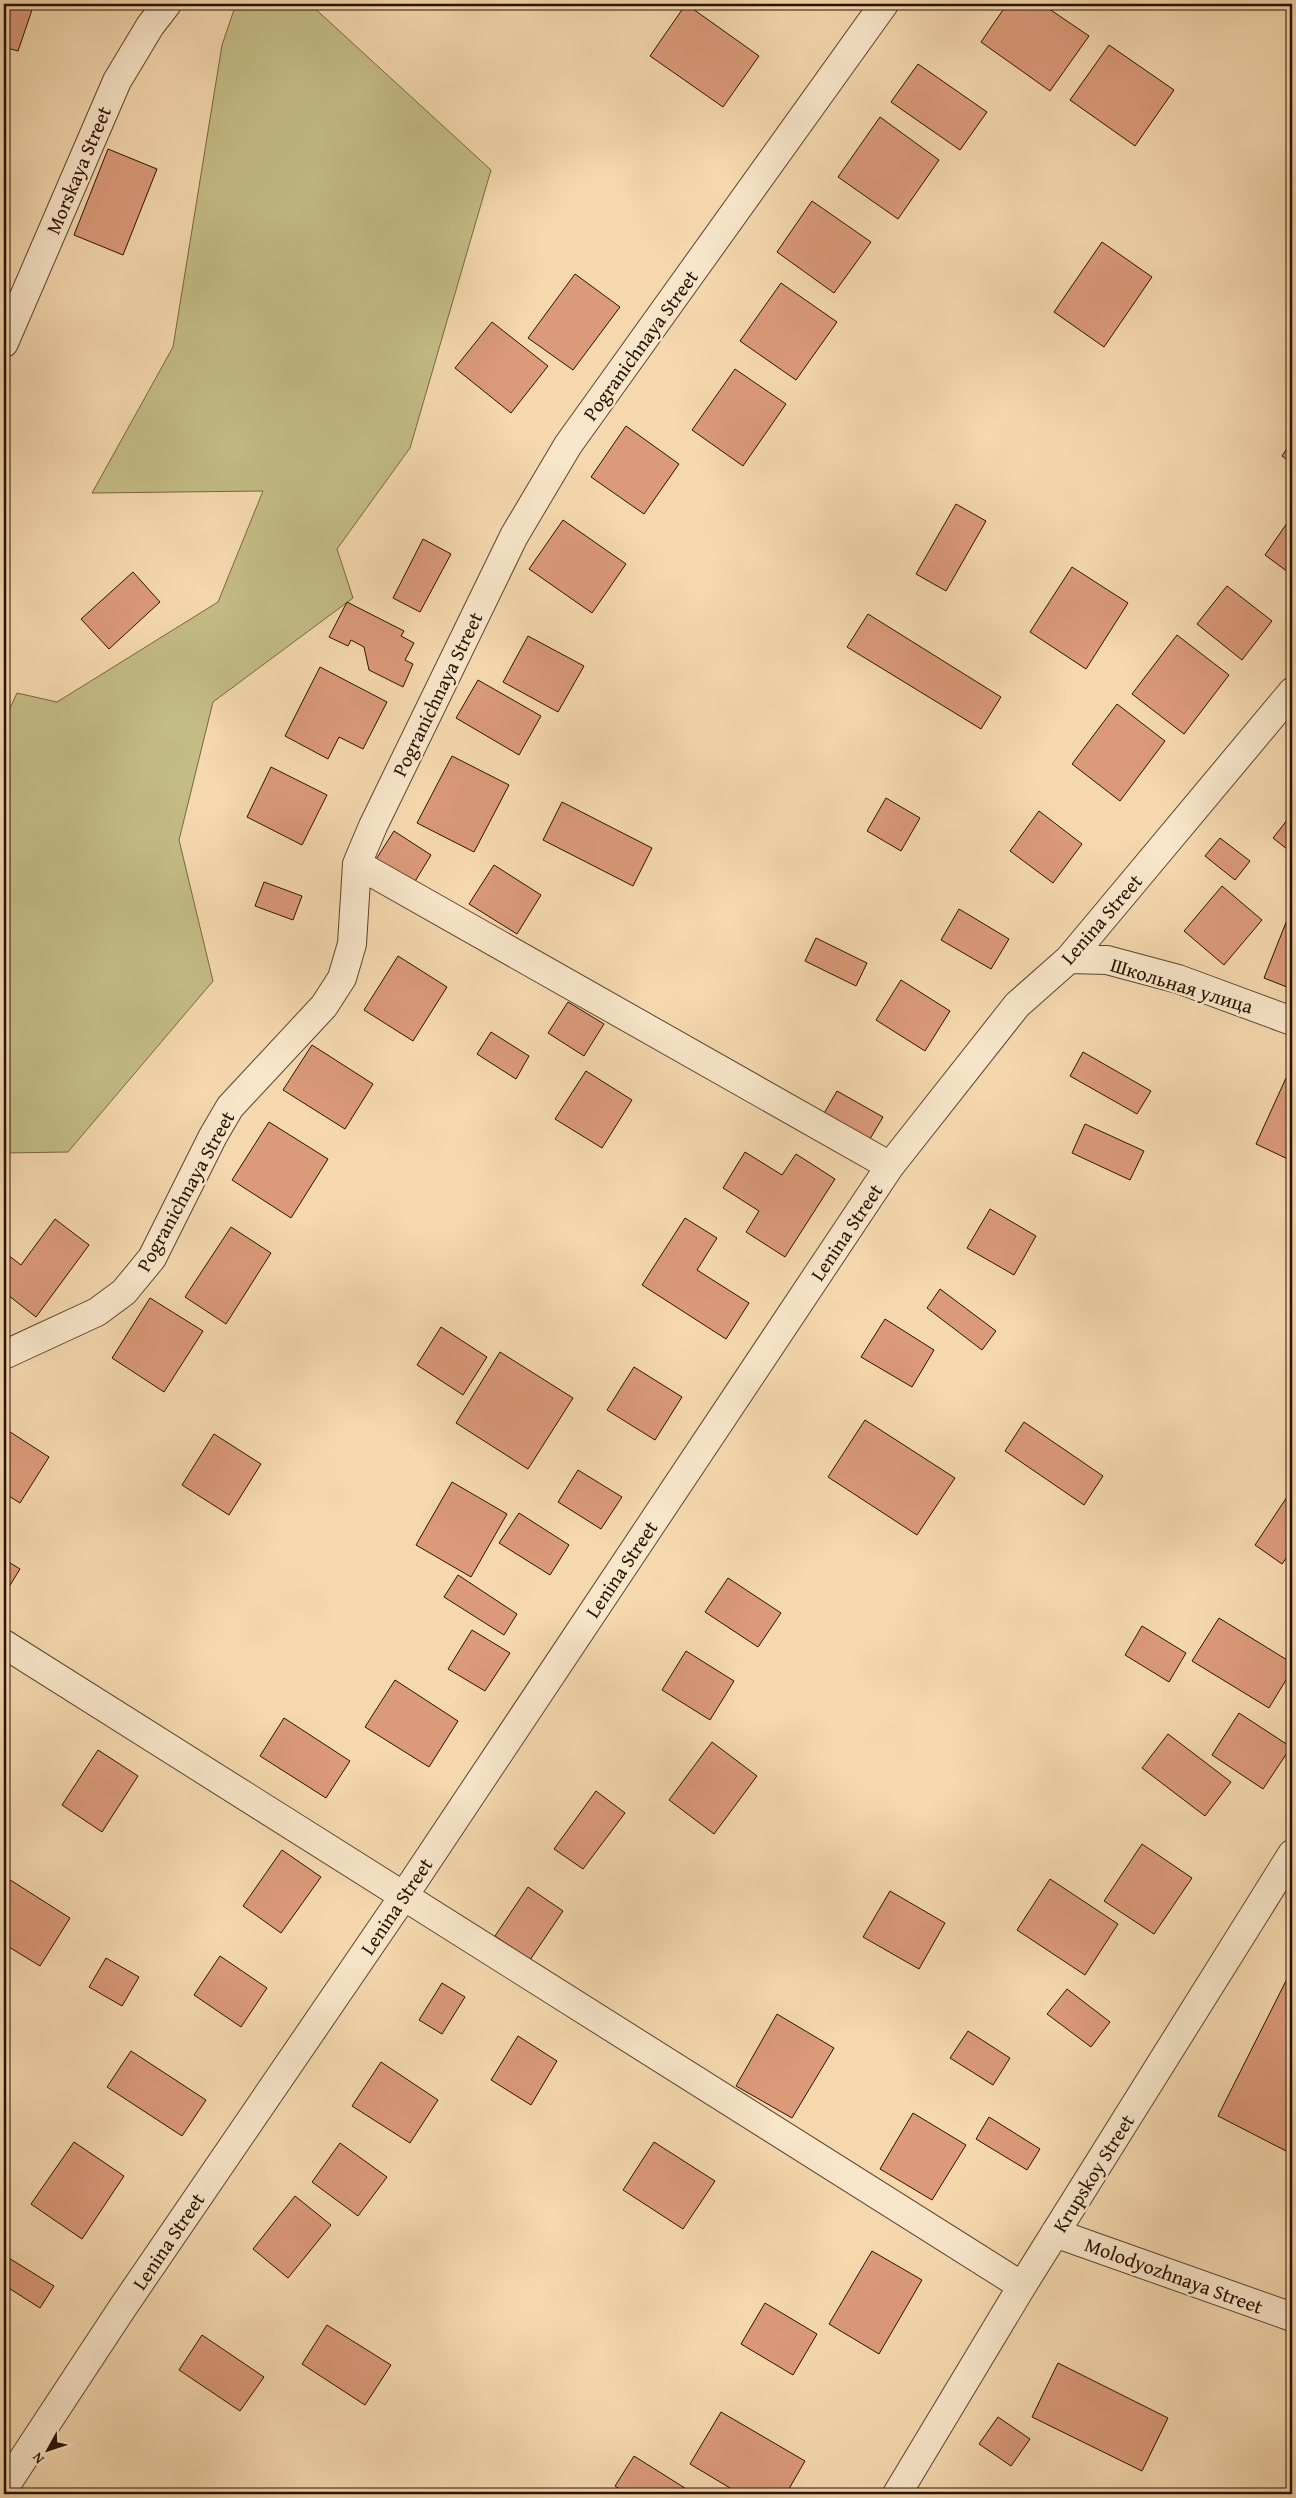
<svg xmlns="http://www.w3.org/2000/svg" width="1296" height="2498" font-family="'Gentium Book Plus',serif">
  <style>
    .green { fill: #c4bc85; stroke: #776642 }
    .building { fill: #db9a7a; stroke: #2a1100 }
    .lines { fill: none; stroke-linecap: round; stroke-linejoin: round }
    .minor-casing { stroke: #5d432c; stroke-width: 30 }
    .minor { stroke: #f8e6ca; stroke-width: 28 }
    .labels { text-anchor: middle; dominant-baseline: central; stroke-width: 5; stroke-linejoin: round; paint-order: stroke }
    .street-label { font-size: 20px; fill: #2a1100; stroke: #f8e6ca }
  </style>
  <rect width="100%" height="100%" fill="#f5d8ae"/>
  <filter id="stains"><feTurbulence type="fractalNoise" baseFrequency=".004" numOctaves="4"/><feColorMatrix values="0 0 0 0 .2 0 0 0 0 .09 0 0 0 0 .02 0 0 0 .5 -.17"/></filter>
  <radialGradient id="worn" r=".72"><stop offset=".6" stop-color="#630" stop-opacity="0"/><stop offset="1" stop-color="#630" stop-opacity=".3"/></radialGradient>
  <path class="green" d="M236 4H310L491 170 410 448 337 549 353 598 213 702 179 840 213 981 68 1152 4 1153V721L17 693 57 702 218 602 263 491 92 493 173 347 222 45Z"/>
  <path class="building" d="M4 4H34L18 51 4 47Z
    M686 4 759 56 723 107 650 56Z
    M1007 4H1042L1089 36 1050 91 981 42Z
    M1109 45 1174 90 1135 146 1070 100Z
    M918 64 987 112 960 150 891 102Z
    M880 117 939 160 898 219 838 177Z
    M108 149 157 169 123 255 74 235Z
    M812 201 871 242 834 293 777 252Z
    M1102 242 1152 277 1104 347 1054 312Z
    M575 274 620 307 573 370 528 338Z
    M781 283 837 322 796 380 740 341Z
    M492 322 548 366 511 413 455 368Z
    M735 369 786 404 743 466 692 430Z
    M626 426 679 464 644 514 591 477Z
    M1292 441V463L1282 456Z
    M956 504 986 521 946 591 916 574Z
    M1292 516V575L1265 555Z
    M563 520 626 564 592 613 529 569Z
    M423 539 451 554 420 612 393 598Z
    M1072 567 1128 603 1086 669 1030 632Z
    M133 572 160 602 109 649 81 619Z
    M1227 586 1272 621 1242 660 1197 624Z
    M347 602 404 631 401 636 414 643 405 660 413 664 403 687 369 670 364 647 351 640 348 646 329 637Z
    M868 614 1001 697 981 729 847 647Z
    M1177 635 1229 675 1184 734 1132 694Z
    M528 636 584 666 558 712 503 682Z
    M320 667 387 702 363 749 339 737 328 759 285 736Z
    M478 680 541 716 519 755 456 718Z
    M1117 704 1165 741 1120 801 1072 764Z
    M452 756 509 785 474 852 417 823Z
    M271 767 327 795 302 845 247 817Z
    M886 798 920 818 901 851 867 831Z
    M562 802 652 848 633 886 543 840Z
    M1039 811 1082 844 1053 883 1010 851Z
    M1292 814V853L1273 838Z
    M394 831 431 855 411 888 373 864Z
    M1220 838 1250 861 1235 880 1205 856Z
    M494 865 541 895 517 934 469 904Z
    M264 882 302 896 293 920 255 906Z
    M1222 886 1262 920 1224 965 1184 931Z
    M959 909 1009 939 991 969 941 940Z
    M1287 920 1292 922V989L1264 978Z
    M816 938 867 963 856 986 805 961Z
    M398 956 447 987 413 1041 364 1010Z
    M901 980 950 1011 925 1051 876 1020Z
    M568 1002 604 1024 584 1056 548 1033Z
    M491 1032 529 1056 516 1079 477 1054Z
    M312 1045 373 1084 345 1129 283 1090Z
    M1083 1052 1151 1091 1137 1114 1070 1076Z
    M586 1071 632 1100 602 1148 555 1119Z
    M1286 1078 1292 1081V1161L1256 1144Z
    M837 1091 883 1117 864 1149 819 1122Z
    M269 1122 328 1159 291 1218 232 1180Z
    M1085 1124 1144 1151 1130 1180 1072 1153Z
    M745 1152 782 1175 796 1154 835 1179 785 1257 746 1232 759 1211 723 1188Z
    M990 1209 1036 1236 1014 1275 967 1248Z
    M685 1218 717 1238 697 1270 749 1303 726 1339 642 1285Z
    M55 1219 89 1245 36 1317 4 1292V1252L21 1265Z
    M231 1227 271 1253 226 1324 185 1297Z
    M940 1289 996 1331 982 1350 927 1308Z
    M150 1298 203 1331 164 1392 112 1358Z
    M885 1319 934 1350 912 1387 861 1357Z
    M441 1327 487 1357 463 1395 417 1365Z
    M500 1352 573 1398 528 1469 456 1423Z
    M634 1367 682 1397 655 1440 607 1410Z
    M865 1420 955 1478 917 1535 828 1477Z
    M1024 1422 1103 1476 1084 1505 1005 1451Z
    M4 1428 49 1457 20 1503 4 1493Z
    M214 1434 261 1464 229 1515 182 1485Z
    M578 1470 622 1497 601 1529 558 1502Z
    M452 1482 507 1514 471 1577 416 1545Z
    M1289 1494 1292 1496V1550L1282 1564 1255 1545Z
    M519 1513 569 1545 550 1575 499 1543Z
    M4 1559 20 1569 4 1595Z
    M458 1575 517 1614 504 1635 444 1597Z
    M728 1578 781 1613 758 1647 705 1612Z
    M1219 1618 1292 1663V1670L1269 1708 1192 1661Z
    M1142 1626 1186 1653 1169 1682 1125 1655Z
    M472 1630 510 1653 485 1691 448 1669Z
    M686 1651 734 1681 710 1720 662 1690Z
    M395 1680 458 1721 429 1767 365 1727Z
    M1239 1713 1291 1747 1263 1789 1212 1755Z
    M284 1718 350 1761 326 1798 260 1756Z
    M1168 1734 1231 1782 1205 1816 1142 1768Z
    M712 1742 757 1776 714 1834 669 1800Z
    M98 1750 138 1776 102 1832 62 1805Z
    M596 1791 625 1813 583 1869 554 1849Z
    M1142 1844 1192 1878 1154 1934 1104 1901Z
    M282 1850 321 1877 281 1933 243 1906Z
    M4 1876 70 1918 40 1966 4 1944Z
    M1050 1879 1118 1924 1085 1975 1017 1930Z
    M528 1887 563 1911 530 1960 495 1936Z
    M890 1891 945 1923 919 1969 863 1937Z
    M220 1956 267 1988 241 2027 194 1995Z
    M106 1958 139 1977 122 2006 89 1987Z
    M1292 1969V2154L1218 2116Z
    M442 1983 465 1997 442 2034 419 2020Z
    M1067 1989 1110 2022 1091 2047 1047 2014Z
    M777 2014 834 2048 792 2118 736 2086Z
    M968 2031 1010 2058 993 2085 950 2058Z
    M518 2036 557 2061 531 2105 491 2080Z
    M131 2051 206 2100 182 2136 107 2087Z
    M381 2062 438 2100 410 2143 352 2106Z
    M913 2113 966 2145 932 2200 880 2169Z
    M989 2117 1040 2149 1027 2170 976 2139Z
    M74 2142 124 2176 82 2239 31 2204Z
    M654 2142 715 2181 683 2229 623 2190Z
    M340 2143 387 2177 358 2216 312 2182Z
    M295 2196 331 2225 288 2278 253 2249Z
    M872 2251 922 2280 879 2354 829 2324Z
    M4 2255 54 2286 40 2308 4 2285Z
    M765 2303 817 2334 793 2375 741 2344Z
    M327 2325 391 2365 365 2405 302 2364Z
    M202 2335 264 2377 240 2411 179 2370Z
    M1058 2363 1168 2418 1142 2471 1032 2417Z
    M721 2412 805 2461 786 2494H740L690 2464Z
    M998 2417 1030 2439 1011 2466 979 2444Z
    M634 2456 688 2490 686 2494H628L615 2486Z"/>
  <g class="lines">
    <g class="minor-casing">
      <path id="minor" d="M4 343 117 81 150 26 167 4
        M357 864 890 1166
        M1069 959 1107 960 1178 979 1292 1021
        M4 1355 97 1312 124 1292 152 1258 213 1136 230 1107 324 1006 342 978 352 944 357 864 373 826 514 536 568 445 884 4
        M4 1644 1022 2286
        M1055 2233 1292 2317
        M4 2488 123 2307 403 1897 890 1166 1017 1005 1069 959 1292 692
        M897 2494 1022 2286 1292 1854"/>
    </g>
    <use href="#minor" class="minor"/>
  </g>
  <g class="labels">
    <g class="street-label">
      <text transform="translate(78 170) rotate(-67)">Morskaya Street</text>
      <text transform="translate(640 345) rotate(-54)">Pogranichnaya Street</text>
      <text transform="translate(437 694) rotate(-64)">Pogranichnaya Street</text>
      <text transform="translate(1101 919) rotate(-49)">Lenina Street</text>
      <text transform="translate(1182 985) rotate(17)">Школьная улица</text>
      <text transform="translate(185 1191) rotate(-61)">Pogranichnaya Street</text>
      <text transform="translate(846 1232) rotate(-56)">Lenina Street</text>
      <text transform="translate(621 1569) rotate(-56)">Lenina Street</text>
      <text transform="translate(396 1906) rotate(-56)">Lenina Street</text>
      <text transform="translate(1093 2173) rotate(-58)">Krupskoy Street</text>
      <text transform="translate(168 2241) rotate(-56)">Lenina Street</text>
      <text transform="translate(1174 2275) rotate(20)">Molodyozhnaya Street</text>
    </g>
  </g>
  <rect width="1296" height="2498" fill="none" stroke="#f5d8ae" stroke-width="20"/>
  <rect x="5" y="5" width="1286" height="2488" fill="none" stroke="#2a1100" stroke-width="2.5"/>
  <rect x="10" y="10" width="1276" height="2478" fill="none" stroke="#2a1100"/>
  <g transform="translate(48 2450) rotate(230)" stroke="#f8e6ca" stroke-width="4" paint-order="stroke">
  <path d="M0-4L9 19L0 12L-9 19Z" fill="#2a1100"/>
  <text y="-8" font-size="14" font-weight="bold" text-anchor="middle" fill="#2a1100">N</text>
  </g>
  <rect width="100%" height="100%" filter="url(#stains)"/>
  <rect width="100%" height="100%" fill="url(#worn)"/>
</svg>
